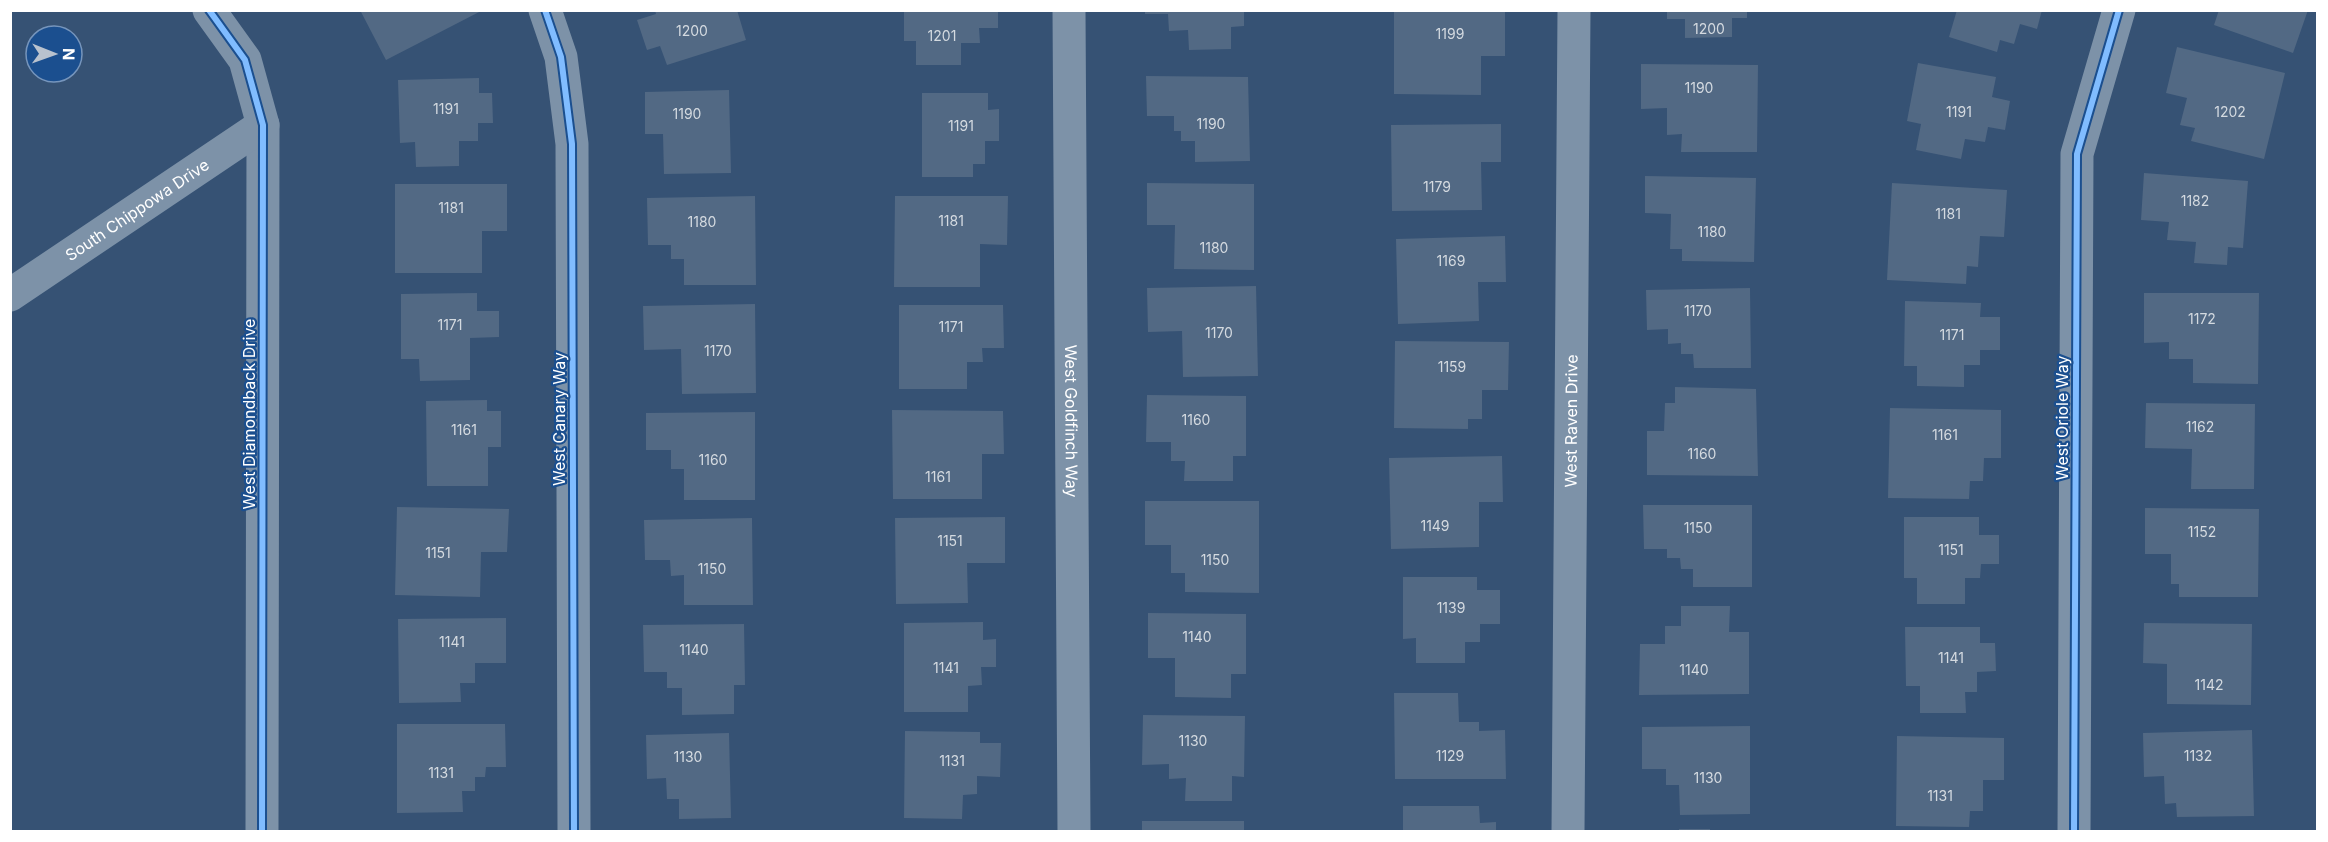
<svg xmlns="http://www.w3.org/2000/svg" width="2328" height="842" font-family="Inter,sans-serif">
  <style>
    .building { fill: #526984 }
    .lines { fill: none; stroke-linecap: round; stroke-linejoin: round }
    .minor { stroke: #7d92a8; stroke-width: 33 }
    .cycleway-casing { stroke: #1b4f8f; stroke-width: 10 }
    .cycleway { stroke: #80bcff; stroke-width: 6 }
    .labels { text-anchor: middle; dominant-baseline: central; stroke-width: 4.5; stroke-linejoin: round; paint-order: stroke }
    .number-label { font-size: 14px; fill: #d4dae0 }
    .street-label { font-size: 16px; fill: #fff; stroke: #1b4f8f }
  </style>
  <rect width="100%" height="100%" fill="#365274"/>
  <path class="building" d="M360 10H483L386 60Z
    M655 10H737L746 40 667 65 660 46 647 50 637 20 656 14Z
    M904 10H998V28H979L980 43H961V65H916V41H904Z
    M1145 10H1244V26L1231 27V49L1189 50 1188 30 1169 31 1168 14H1145Z
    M1394 10H1505V56H1481V95L1394 94Z
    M1667 10H1747V18H1732V37L1685 38V19H1667Z
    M1957 10H2042L2037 29 2020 24 2014 44 2000 40 1997 52 1949 37Z
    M2219 10H2308L2293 53 2214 25Z
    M2177 47 2285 73 2264 159 2191 141 2195 128 2180 125 2187 98 2166 93Z
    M1918 63 1996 77 1992 97 2010 101 2005 130 1988 127 1985 142 1965 139 1961 159 1916 150 1921 124 1907 121Z
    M1641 64 1758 65 1757 152H1681L1682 134 1667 135V108L1641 109Z
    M1146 76 1248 77 1250 161 1195 162V141H1181V131H1174V116H1147Z
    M479 78V93H492L493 123H478V141H459V166L416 167 415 142 400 143 398 80Z
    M729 90 731 173 664 174 663 134H645V92Z
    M922 93H988V110L999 109V141H985V164H973V177H922Z
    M1501 124V162H1481L1482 210 1392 211 1391 125Z
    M2144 173 2248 181 2243 248 2228 247 2227 265 2194 263 2196 242 2167 240 2169 222 2141 220Z
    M1645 176 1756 178 1754 262 1682 261V249H1670L1671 214 1645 213Z
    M1147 183 1254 184V270L1174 269 1175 225H1147Z
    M1892 183 2007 190 2004 237 1980 236 1978 267 1967 266 1966 284 1887 280Z
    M395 184H507V231H482V273H395Z
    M755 196 756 285H684V259H671V245H648L647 198Z
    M895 196H1008L1007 245 980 244V287H894Z
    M1505 236 1506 282H1478L1479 321 1398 324 1396 239Z
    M1256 286 1258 376 1183 377 1182 331 1148 332 1147 288Z
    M1750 288 1751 368H1694L1693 354H1681V343L1668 344V329L1647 330 1646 290Z
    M477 293V311H499V337L470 338V380L420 381 419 359H401V294Z
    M2144 293H2259L2258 384 2193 383V359H2169V342L2144 343Z
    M1905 301 1981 303 1980 317H2000V350H1980V365H1964V387L1917 386V366H1904Z
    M755 304 756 393 682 394 681 349 644 350 643 306Z
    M899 305H1003L1004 348H982L983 362H967V389H899Z
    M1395 341 1509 342 1508 390H1482V419H1468V429L1394 428Z
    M1675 387 1756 389 1758 476 1647 475V431H1664L1665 403H1675Z
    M1147 395 1246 396V456H1233V481H1184L1185 461H1171V442H1146Z
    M487 400V411H501V447H488V486H427L426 401Z
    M2146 403 2255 404 2254 489H2191L2192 449 2145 448Z
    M1890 408 2001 410V458H1984L1983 481H1970L1969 499 1888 498Z
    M892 410 1003 411 1004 454H982V499H893Z
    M755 412V500H684V469H671V450H646V413Z
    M1502 456 1503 502H1479V547L1391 549 1389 458Z
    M1145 501H1259V593L1185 592V573H1171V545H1145Z
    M1643 505H1752V587H1693V569H1681L1680 558H1667V549H1644Z
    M397 507 509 509 507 552H481L480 597 395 595Z
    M2145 508 2259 509 2258 597H2179V584H2171V554H2145Z
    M1005 517V563H967L968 603 896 604 895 518Z
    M1904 517H1979V535H1999V564H1981L1980 578H1965V604H1917V578H1904Z
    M752 518 753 605H684V575L671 576 670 560H645L644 520Z
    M1403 577H1477V590H1500V624H1480V642H1465V663H1416V638L1403 639Z
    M1681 606H1730L1729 632H1749V694L1639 695 1640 644H1665V626H1681Z
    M1148 613 1246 614V674H1231V698L1175 697V658H1148Z
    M506 618V663H475V683H460L461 702 399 703 398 619Z
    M983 622V640L996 639V667H981L982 685 968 686V712H904V623Z
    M2144 623 2252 624 2251 705 2167 704V664L2143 663Z
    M744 624 745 685H734V714L682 715V688H667V672H644L643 625Z
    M1905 627H1980V643H1995L1996 671 1977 672V692H1965L1966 713H1920V686H1906Z
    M1394 693H1458L1459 722H1479V731L1505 730 1506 779H1395Z
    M1143 715 1245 716 1244 777 1232 776V801H1185L1186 778 1169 779V764L1142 765Z
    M397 724H505L506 767H486L485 777H475V791H462L463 812 397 813Z
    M1750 726V814L1680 815 1679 785H1666V769H1642V727Z
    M2252 730 2254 816 2177 817 2176 803 2165 804 2164 776 2144 777 2143 733Z
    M905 731 980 732V743H1001L1000 777 977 776V794L963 795 962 819 904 818Z
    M729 733 731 818 679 819V799H667L666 778 647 779 646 735Z
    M1897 736 2004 738V780H1983V811H1970L1969 827 1896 826Z
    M1403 806H1479L1480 823 1496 822V832H1403Z
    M1142 821H1244V832H1142Z
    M1679 829H1710V832H1679Z"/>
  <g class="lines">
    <g class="minor">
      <path d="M209 10 245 60 263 125 262 832"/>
      <path d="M545 10 561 57 572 144 574 832"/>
      <path id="s1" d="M1069 10 1074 832"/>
      <path id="s2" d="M10 295 263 125"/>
      <path id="s3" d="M1568 832 1574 10"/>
      <path d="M2074 832 2077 154 2119 10"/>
    </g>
    <g class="cycleway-casing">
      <path id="cycleway" d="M209 10 245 60 263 125 262 832
        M545 10 561 57 572 144 574 832
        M2074 832 2077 154 2119 10"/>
    </g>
    <use href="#cycleway" class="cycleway"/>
  </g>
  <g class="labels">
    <g class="number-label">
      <text x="1709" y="28">1200</text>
      <text x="692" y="30">1200</text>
      <text x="1450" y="33">1199</text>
      <text x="942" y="35">1201</text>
      <text x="1699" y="87">1190</text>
      <text x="446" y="108">1191</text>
      <text x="1959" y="111">1191</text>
      <text x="2230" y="111">1202</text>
      <text x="687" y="113">1190</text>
      <text x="1211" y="123">1190</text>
      <text x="961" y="125">1191</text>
      <text x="1437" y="186">1179</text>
      <text x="2195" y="200">1182</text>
      <text x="451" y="207">1181</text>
      <text x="1948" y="213">1181</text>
      <text x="951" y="220">1181</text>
      <text x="702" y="221">1180</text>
      <text x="1712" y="231">1180</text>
      <text x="1214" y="247">1180</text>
      <text x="1451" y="260">1169</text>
      <text x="1698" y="310">1170</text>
      <text x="2202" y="318">1172</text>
      <text x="450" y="324">1171</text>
      <text x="951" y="326">1171</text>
      <text x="1219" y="332">1170</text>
      <text x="1952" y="334">1171</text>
      <text x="718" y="350">1170</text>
      <text x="1452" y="366">1159</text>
      <text x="1196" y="419">1160</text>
      <text x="2200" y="426">1162</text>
      <text x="464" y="429">1161</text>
      <text x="1945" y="434">1161</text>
      <text x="1702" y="453">1160</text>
      <text x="713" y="459">1160</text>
      <text x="938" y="476">1161</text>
      <text x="1435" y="525">1149</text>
      <text x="1698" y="527">1150</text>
      <text x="2202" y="531">1152</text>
      <text x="950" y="540">1151</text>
      <text x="1951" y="549">1151</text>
      <text x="438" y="552">1151</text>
      <text x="1215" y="559">1150</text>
      <text x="712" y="568">1150</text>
      <text x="1451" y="607">1139</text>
      <text x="1197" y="636">1140</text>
      <text x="452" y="641">1141</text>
      <text x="694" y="649">1140</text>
      <text x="1951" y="657">1141</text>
      <text x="946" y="667">1141</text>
      <text x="1694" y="669">1140</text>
      <text x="2209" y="684">1142</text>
      <text x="1193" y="740">1130</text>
      <text x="1450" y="755">1129</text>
      <text x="2198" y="755">1132</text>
      <text x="688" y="756">1130</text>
      <text x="952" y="760">1131</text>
      <text x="441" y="772">1131</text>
      <text x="1708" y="777">1130</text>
      <text x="1940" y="795">1131</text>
    </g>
    <g class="street-label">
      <text stroke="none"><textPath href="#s2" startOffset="153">South Chippowa Drive</textPath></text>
      <text transform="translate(249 414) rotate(-90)">West Diamondback Drive</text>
      <text transform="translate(2062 418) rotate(-90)">West Oriole Way</text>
      <text transform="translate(559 419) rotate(-90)">West Canary Way</text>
      <text stroke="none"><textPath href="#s1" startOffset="411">West Goldfinch Way</textPath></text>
      <text stroke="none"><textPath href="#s3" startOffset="411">West Raven Drive</textPath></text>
    </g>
  </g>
  <rect width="2328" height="842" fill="none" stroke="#ffffff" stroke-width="24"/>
  <g transform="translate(54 54) rotate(91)"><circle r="28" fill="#1b4f8f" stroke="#7695bc" stroke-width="1.5"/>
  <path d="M0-4.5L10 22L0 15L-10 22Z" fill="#b9c2ce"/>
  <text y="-9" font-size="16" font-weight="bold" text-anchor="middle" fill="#ffffff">N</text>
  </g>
</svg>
